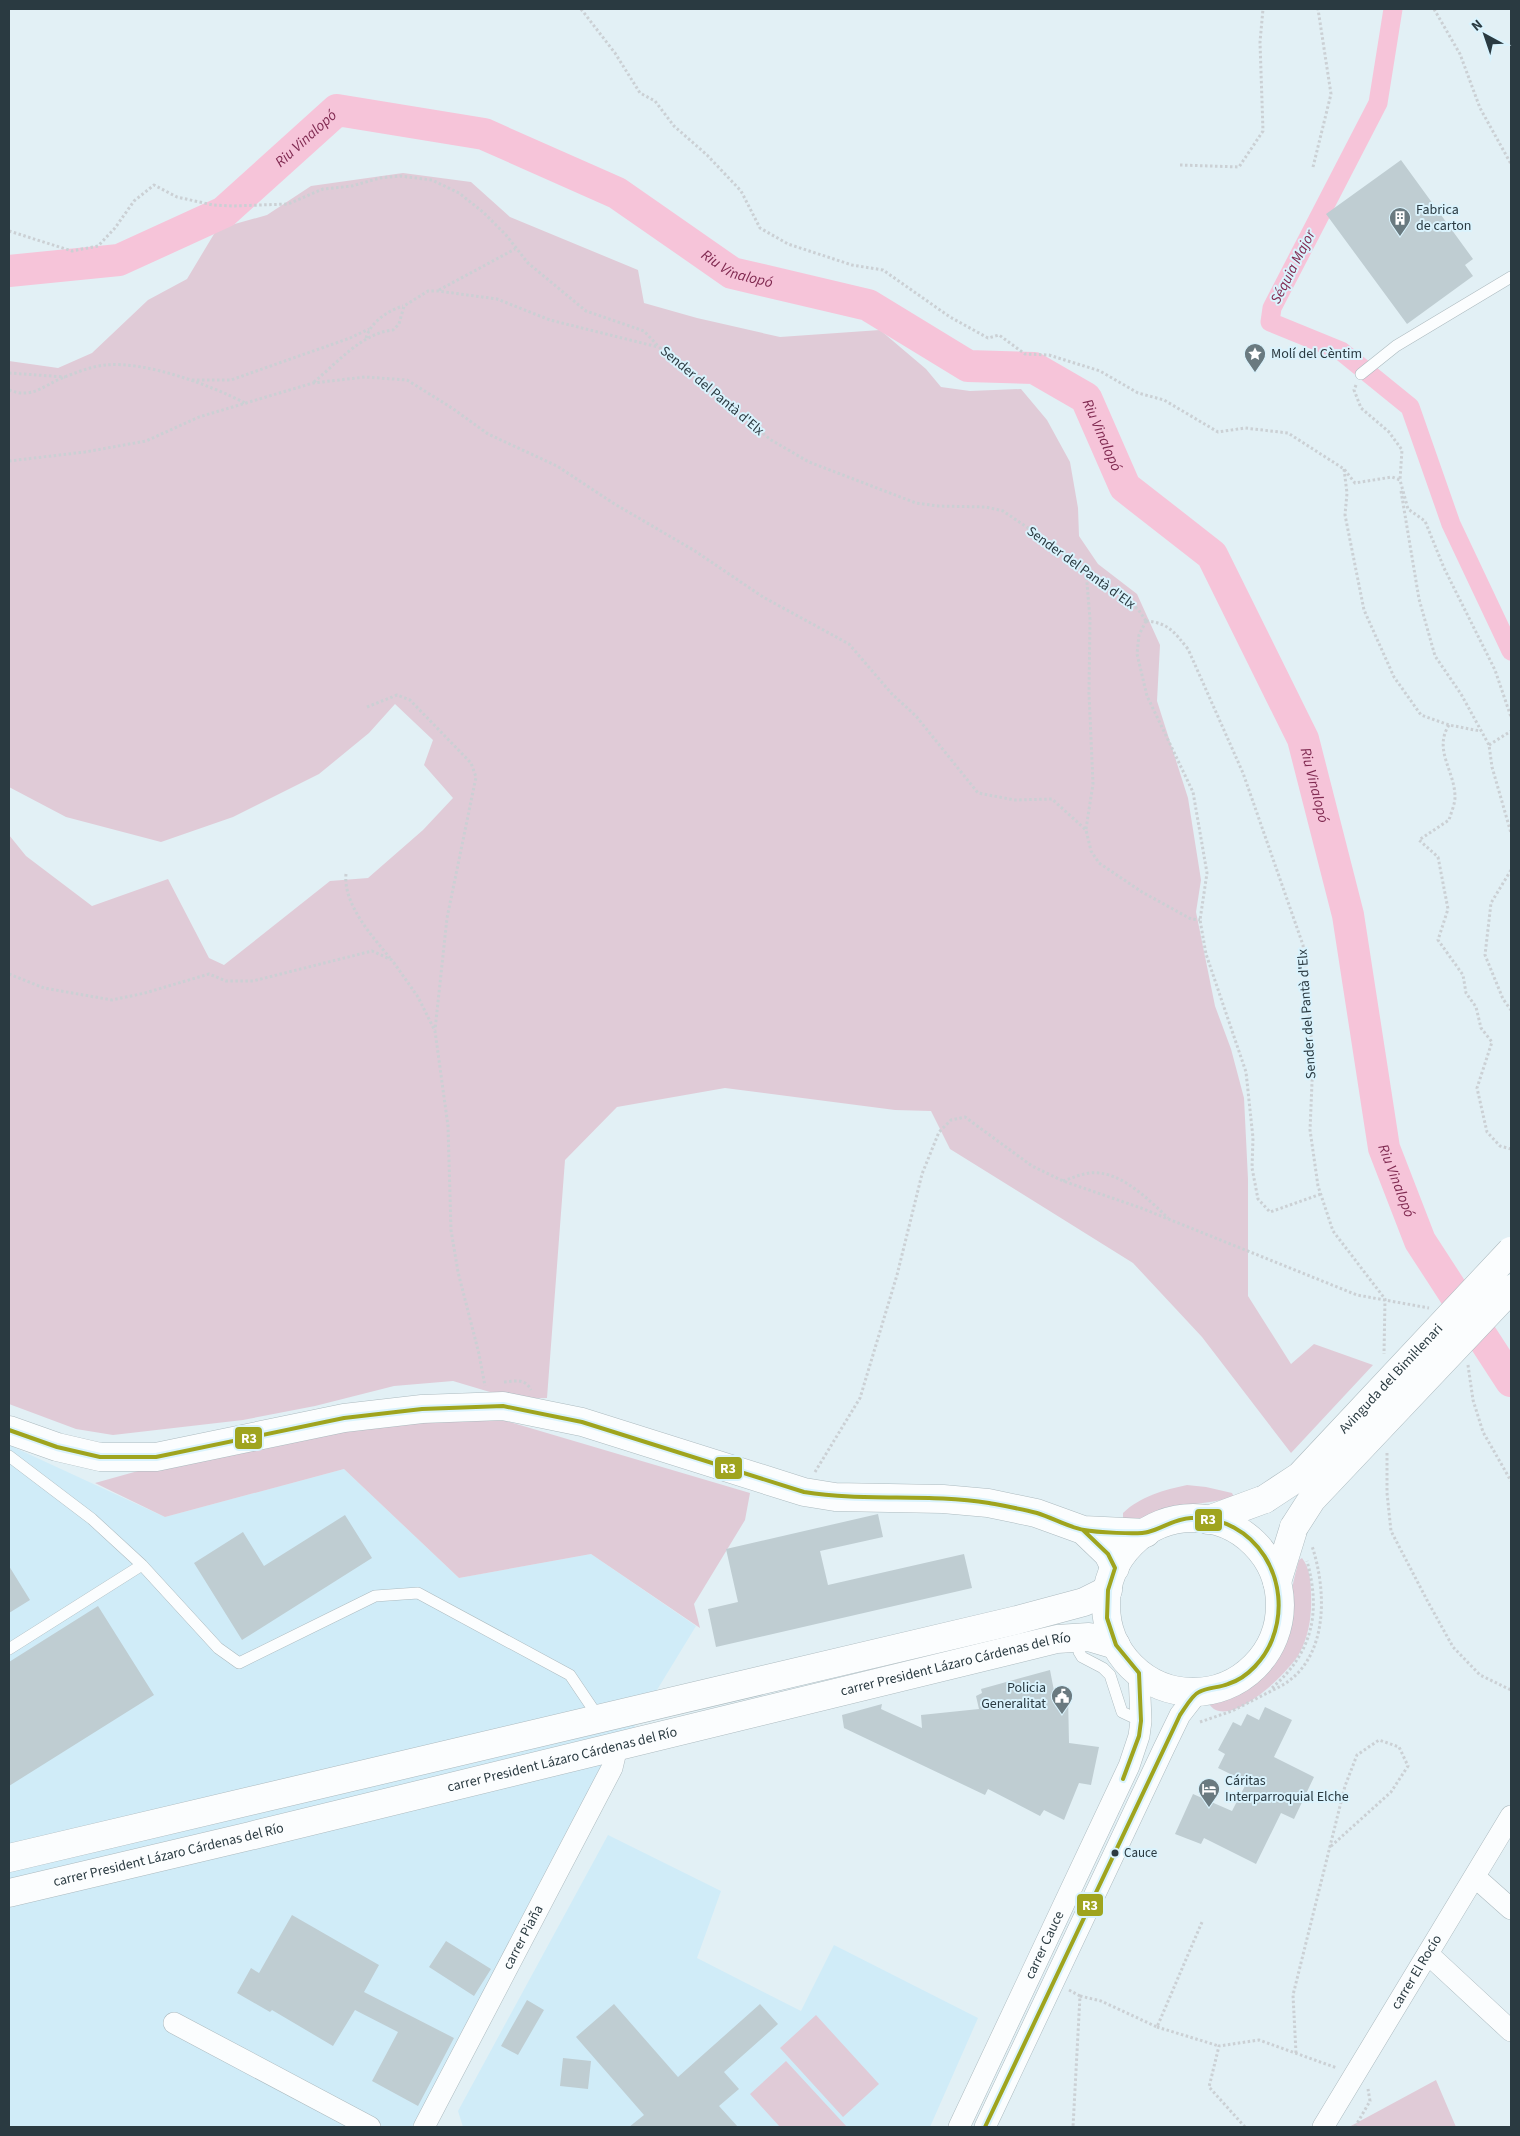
<svg xmlns="http://www.w3.org/2000/svg" width="1520" height="2136" font-family="'Source Sans 3',sans-serif">
  <style>
    .built { fill: #d0ecf8 }
    .green { fill: #e0cbd7 }
    .lines { fill: none; stroke-linecap: round; stroke-linejoin: round }
    .canal { stroke: #f6c4d9; stroke-width: 19 }
    .river { stroke: #f6c4d9; stroke-width: 32 }
    .building { fill: #bfcdd2 }
    .lane-casing { stroke: #acbabf; stroke-width: 12 }
    .street-casing { stroke: #acbabf; stroke-width: 22 }
    .secondary-casing { stroke: #acbabf; stroke-width: 29 }
    .primary-casing { stroke: #acbabf; stroke-width: 29 }
    .path { stroke: #cbd0d4; stroke-width: 3; stroke-dasharray: 2.5 2.5; stroke-linecap: butt }
    .lane { stroke: #fbfdfe; stroke-width: 11 }
    .street { stroke: #fbfdfe; stroke-width: 21 }
    .secondary { stroke: #fbfdfe; stroke-width: 28 }
    .primary { stroke: #fbfdfe; stroke-width: 28 }
    .primary-bridge-casing { stroke: #acbabf; stroke-width: 29; stroke-linecap: butt }
    .primary-bridge { stroke: #fbfdfe; stroke-width: 28 }
    .bus-1-casing { stroke: #daf3fd; stroke-width: 8 }
    .bus-1 { stroke: #9fa41e; stroke-width: 4 }
    .bus-dot { fill: #2a3a41; stroke: #daf3fd; stroke-width: 2 }
    .labels { text-anchor: middle; dominant-baseline: central; stroke-width: 4; stroke-linejoin: round; paint-order: stroke }
    .bus-label { font-size: 13px; fill: #2a3a41; stroke: #daf3fd; text-anchor: start }
    .poi-label { font-size: 14px; fill: #2a3a41; stroke: #daf3fd; text-anchor: start }
    .street-label { font-size: 14px; fill: #2a3a41; stroke: #daf3fd }
    .water-label { font-size: 15px; font-style: italic; fill: #812a51; stroke: #daf3fd }
    .line-badge { stroke: #daf3fd; stroke-width: 2 }
    .badge-label { font-size: 14px; text-anchor: middle; font-weight: bold; fill: #fff }
  </style>
  <rect width="100%" height="100%" fill="#e2f0f5"/>
  <path class="built" d="M9 1445 165 1517 344 1469 459 1578 591 1554 696 1626 593 1795 412 2127H9Z
    M608 1835 721 1891 697 1958 801 2011 834 1945 978 2018 930 2127H463L458 2111Z"/>
  <path class="green" d="M403 173 471 182 510 217 638 270 644 303 697 318 780 337 880 330 926 369 941 387 970 391 1021 389 1047 420 1070 462 1078 508 1079 536 1098 564 1137 594 1160 645 1157 701 1188 798 1201 880 1196 912 1215 1006 1231 1049 1244 1098 1248 1179V1296L1291 1364 1314 1344 1373 1365 1291 1453 1202 1337 1133 1263 950 1149 931 1111 895 1110 725 1088 617 1107 565 1160 547 1398 513 1399 453 1381 394 1386 315 1406 243 1420 113 1435 76 1429 9 1404V835L26 856 92 906 168 879 209 958 224 965 330 881 368 878 423 830 453 798 424 765 433 740 395 704 369 733 319 774 233 817 161 842 66 817 9 787V361L58 368 92 353 148 300 187 279 217 229 267 215 311 186Z
    M493 1417 750 1493 745 1520 694 1604 700 1628 591 1554 459 1578 344 1469 165 1517 95 1483 281 1431Z
    M1187 1485 1206 1487 1232 1493 1234 1497C1213 1503 1196 1503 1175 1507 1157 1510 1142 1523 1123 1520V1513C1141 1496 1164 1490 1187 1485Z
    M1302 1558C1310 1568 1311 1583 1311 1595 1312 1615 1309 1636 1299 1654 1288 1673 1228 1732 1209 1704 1252 1690 1286 1661 1292 1613 1292 1607 1291 1600 1291 1594 1293 1582 1296 1571 1299 1560Z
    M816 2015 879 2084 843 2117 780 2048Z
    M786 2061 847 2127H780L750 2094Z
    M1436 2080 1456 2127H1349Z"/>
  <g class="lines">
    <path class="canal" d="M1393 9 1378 103 1272 308 1270 322 1341 351 1410 407 1451 524 1511 651"/>
    <path class="river" id="s1" d="M9 271 119 260 224 212 337 110 484 134 617 193 732 273 868 305 968 366 1034 368 1086 398 1125 487 1212 555 1303 739 1348 915 1384 1148 1420 1241 1511 1381"/>
  </g>
  <path class="building" d="M1401 160 1473 259 1465 265 1473 276 1407 324 1326 214Z
    M878 1514 883 1537 820 1551 828 1585 964 1554 972 1588 716 1647 708 1609 738 1602 726 1549Z
    M345 1515 372 1558 242 1640 194 1563 243 1532 264 1566Z
    M9 1566 30 1600 9 1613Z
    M98 1606 154 1695 9 1786V1662Z
    M1050 1670 1055 1696 1068 1695 1069 1743 1099 1747 1091 1785 1079 1783 1064 1820 1044 1810 1040 1816 988 1789 985 1795 844 1728 842 1715 882 1704 881 1709 922 1728 921 1715 979 1709 976 1696 982 1693 981 1689Z
    M1265 1707 1292 1720 1274 1757 1314 1777 1294 1819 1281 1813 1256 1864 1204 1838 1201 1844 1175 1834 1193 1794 1232 1811 1247 1782 1218 1768 1225 1754 1218 1750 1233 1722 1241 1726 1247 1714 1259 1720Z
    M292 1915 379 1965 364 1992 454 2038 418 2106 372 2081 398 2032 355 2010 333 2046 272 2010 270 2012 237 1993 251 1968 259 1973Z
    M446 1941 491 1969 474 1996 429 1967Z
    M527 2000 544 2010 518 2055 501 2046Z
    M614 2004 678 2077 760 2004 778 2024 724 2072 739 2089 719 2106 738 2127H629L644 2115 576 2037Z
    M563 2058 591 2061 588 2089 560 2086Z"/>
  <g class="lines">
    <g class="lane-casing">
      <path id="lane" d="M1361 374 1396 346 1511 277
        M9 1456 92 1519 142 1565 218 1648 239 1663 375 1596 418 1593 570 1675 599 1718
        M1076 1637 1079 1652 1082 1657 1103 1668 1110 1675 1122 1712 1141 1721
        M9 1649 142 1565"/>
    </g>
    <g class="street-casing">
      <g id="street">
        <path d="M1475 1877 1511 1909"/>
        <path d="M1428 1954 1511 2031"/>
        <path d="M174 2023 370 2127"/>
        <path id="s2" d="M424 2127 612 1768 617 1747"/>
        <path id="s3" d="M959 2127 1129 1766 1139 1736 1141 1721 1139 1673"/>
        <path d="M985 2127 1164 1748 1180 1715 1198 1692"/>
        <path id="s4" d="M1323 2127 1511 1816"/>
      </g>
    </g>
    <g class="secondary-casing">
      <path id="secondary" d="M9 1430 57 1447 100 1457H156L344 1418 422 1409 503 1406 582 1422 804 1492 835 1497 943 1499 988 1503 1036 1513 1083 1530 1146 1533
        M1083 1530 1108 1554 1115 1568"/>
    </g>
    <g class="primary-casing">
      <g id="primary">
        <circle cx="1193" cy="1605" r="87"/>
        <path d="M1208 1520 1265 1499"/>
        <path d="M1277 1582 1294 1527"/>
        <path d="M9 1858 1017 1620 1084 1602 1108 1590"/>
        <path id="s5" d="M9 1893 250 1836 1057 1639 1089 1637 1116 1645"/>
      </g>
    </g>
    <path class="path" d="M581 9 615 53 640 93 655 101 674 126 707 155 741 191 760 228 788 244 852 265 883 270 950 317 988 338 999 335 1025 354 1049 355 1100 371 1138 393 1164 400 1218 432 1245 428 1288 433 1344 469 1355 483 1392 477 1400 480 1408 509 1425 521 1444 568 1495 670 1511 717
      M1434 9 1460 54 1480 108 1511 164
      M1180 165 1239 167 1263 131 1260 42 1263 9
      M1313 167 1331 94 1318 9
      M9 231 72 251 98 246 115 228 134 201 154 185 177 197 213 205 233 206 288 204 323 189 352 186 380 178 400 176 432 180 459 193 483 212 506 235 528 263 586 311 644 331 659 347 771 440 809 462 916 503 938 506 986 507 1003 511 1043 538 1138 609 1146 621
      M439 290 515 249
      M366 338C371 322 387 311 403 306
      M9 373 65 377
      M192 380H231L350 338 369 329
      M314 382C337 363 362 333 393 330L399 324 404 306 428 291H438L497 299 550 320 658 347
      M1356 385 1354 390 1361 408 1389 432 1402 450 1400 480
      M9 390C32 399 43 386 62 378 75 373 92 366 106 365 146 361 210 385 245 403
      M9 461 85 452 146 441 199 417 313 383 365 377 407 380 452 408 488 434 557 466 613 503 695 551 763 597 849 644 892 694 916 716 978 793 1015 800 1052 799 1086 830 1091 851 1099 863 1142 892 1191 919 1200 920
      M1344 469 1347 493 1345 515 1364 610 1394 677 1421 715 1449 725 1480 731
      M1401 491 1419 599 1435 656 1461 694 1489 745 1492 767 1511 833
      M1146 621C1169 623 1174 632 1188 649L1243 773 1303 945 1313 1059 1310 1130 1318 1186 1333 1231 1385 1299 1384 1354
      M1146 621 1139 635 1137 654 1147 696 1193 792 1207 873 1200 920 1206 954 1246 1072 1253 1138 1252 1168 1258 1199 1270 1212 1321 1194
      M367 707 397 695 410 700 471 763 476 777 447 918 435 1030
      M1449 725C1433 750 1455 771 1455 797 1455 804 1451 813 1449 820L1419 840 1438 857 1448 909 1438 940 1463 975 1466 993 1476 1007 1481 1028 1492 1042 1477 1088 1487 1132 1500 1146 1511 1149
      M1489 745 1511 731
      M1086 829 1093 784 1089 693 1090 619 1086 571
      M1511 870 1491 903 1485 955 1503 999 1511 1010
      M346 874C343 904 372 936 390 958
      M9 974 44 988 112 1000 145 993 209 974 226 981H253L372 951 392 960 418 997 435 1031 448 1126 451 1230 458 1272 479 1354 485 1386
      M1063 1181C1072 1178 1081 1174 1090 1173 1120 1170 1148 1199 1168 1218
      M1468 1365 1473 1400 1483 1432 1511 1481
      M504 1382C516 1381 525 1378 531 1390
      M1387 1453V1493L1391 1531 1428 1602 1453 1647 1480 1675 1511 1690
      M815 1472 860 1398 897 1275 922 1174 939 1132 951 1120 965 1117 1032 1166 1063 1181 1141 1208 1357 1295 1429 1308
      M1272 1688C1313 1652 1321 1612 1307 1561
      M1200 1722 1232 1711 1281 1686C1329 1659 1327 1591 1312 1546
      M1069 1990 1080 1996 1073 2127
      M1080 1996 1101 2001 1157 2027 1202 1922
      M1157 2027 1219 2046
      M1296 2053 1293 1995 1345 1786 1357 1755 1379 1740 1399 1747 1408 1766 1391 1792 1329 1848
      M1245 2127 1209 2087 1219 2046 1259 2040 1337 2068
      M1355 2127 1370 2101 1368 2089"/>
    <use href="#lane" class="lane"/>
    <use href="#street" class="street"/>
    <use href="#secondary" class="secondary"/>
    <use href="#primary" class="primary"/>
    <g class="primary-bridge-casing">
      <g id="primary-bridge">
        <path id="s6" d="M1265 1499 1300 1476 1511 1251"/>
        <path d="M1294 1527 1312 1499 1511 1289"/>
      </g>
    </g>
    <use href="#primary-bridge" class="primary-bridge"/>
    <g class="bus-1-casing">
      <path id="bus-1" d="M9 1430 57 1447 100 1457H156L344 1418 422 1409 503 1406 582 1422 804 1492C865 1502 928 1493 989 1503 1005 1506 1022 1509 1037 1513 1053 1518 1068 1527 1084 1530 1094 1532 1139 1535 1148 1532 1163 1528 1174 1519 1191 1518 1256 1515 1295 1582 1272 1640 1265 1658 1248 1678 1228 1684 1219 1688 1208 1687 1199 1692 1192 1695 1185 1708 1180 1715L985 2127
        M1083 1530 1108 1554 1115 1568 1108 1590 1107 1618 1116 1645 1139 1673 1141 1721 1139 1736 1123 1779"/>
    </g>
    <use href="#bus-1" class="bus-1"/>
  </g>
  <defs>
    <g id="building-pin" transform="scale(1.125)"><path d="M0 17L-7.5 6A9.5 9.5 0 1 1 7.5 6Z" fill="#6a7a80" stroke="#daf3fd"/><path d="M-4-6H4V6H1V3H-1V6H-4ZM-2.5-4.3h1.7v1.8h-1.7ZM.8-4.3h1.7v1.8H.8ZM-2.5-1h1.7V.8h-1.7ZM.8-1h1.7V.8H.8Z" fill="#fff"/></g>
    <g id="sight-pin" transform="scale(1.125)"><path d="M0 17L-7.5 6A9.5 9.5 0 1 1 7.5 6Z" fill="#6a7a80" stroke="#daf3fd"/><path d="M0-6L1.8-2.2L6-1.7L2.9 1.2L3.7 5.4L0 3.3L-3.7 5.4L-2.9 1.2L-6-1.7L-1.8-2.2Z" fill="#fff"/></g>
    <g id="civic-pin" transform="scale(1.125)"><path d="M0 17L-7.5 6A9.5 9.5 0 1 1 7.5 6Z" fill="#6a7a80" stroke="#daf3fd"/><path d="M-.6-6.5H3V-4.5H.6V-3L4-1V1h2V6H-6V1h2V-1L-.6-3ZM-1.2 2.5V6h2.4V2.5Z" fill="#fff"/></g>
    <g id="hotel-pin" transform="scale(1.125)"><path d="M0 17L-7.5 6A9.5 9.5 0 1 1 7.5 6Z" fill="#6a7a80" stroke="#daf3fd"/><path d="M-6-4.5h1.5V1H6V5H4.5V3h-9V5H-6ZM-4 0a1.8 1.8 0 1 1 3.6 0ZM.5 0V-2.5h3Q6-2.5 6 0Z" fill="#fff"/></g>
  </defs>
  <g fill-rule="evenodd">
    <use href="#building-pin" x="1400" y="218"/>
    <use href="#sight-pin" x="1255" y="354"/>
    <use href="#civic-pin" x="1062" y="1696"/>
    <use href="#hotel-pin" x="1209" y="1789"/>
  </g>
  <circle class="bus-dot" cx="1115" cy="1853" r="4.5"/>
  <g class="labels">
    <g class="bus-label">
      <text x="1124" y="1853">Cauce</text>
    </g>
    <g class="poi-label">
      <text x="1416" y="210">Fabrica<tspan x="1416" dy="16">de carton</tspan></text>
      <text x="1271" y="354">Molí del Cèntim</text>
      <text x="1046" y="1688" text-anchor="end">Policia<tspan x="1046" dy="16">Generalitat</tspan></text>
      <text x="1225" y="1781">Cáritas<tspan x="1225" dy="16">Interparroquial Elche</tspan></text>
    </g>
    <g class="street-label">
      <text transform="translate(712 391) rotate(40)">Sender del Pantà d'Elx</text>
      <text transform="translate(1081 568) rotate(36)">Sender del Pantà d'Elx</text>
      <text transform="translate(1307 1014) rotate(-94)">Sender del Pantà d'Elx</text>
      <text stroke="none"><textPath href="#s6" startOffset="175">Avinguda del Bimil·lenari</textPath></text>
      <text stroke="none"><textPath href="#s5" startOffset="974">carrer President Lázaro Cárdenas del Río</textPath></text>
      <text stroke="none"><textPath href="#s5" startOffset="569">carrer President Lázaro Cárdenas del Río</textPath></text>
      <text stroke="none"><textPath href="#s5" startOffset="164">carrer President Lázaro Cárdenas del Río</textPath></text>
      <text stroke="none"><textPath href="#s2" startOffset="214">carrer Piaña</textPath></text>
      <text stroke="none"><textPath href="#s3" startOffset="201">carrer Cauce</textPath></text>
      <text stroke="none"><textPath href="#s4" startOffset="181">carrer El Rocío</textPath></text>
    </g>
    <g class="water-label">
      <text stroke="none"><textPath href="#s1" startOffset="336">Riu Vinalopó</textPath></text>
      <text stroke="none"><textPath href="#s1" startOffset="816">Riu Vinalopó</textPath></text>
      <text transform="translate(1293 267) rotate(-63)">Séquia Major</text>
      <text stroke="none"><textPath href="#s1" startOffset="1236">Riu Vinalopó</textPath></text>
      <text stroke="none"><textPath href="#s1" startOffset="1656">Riu Vinalopó</textPath></text>
      <text stroke="none"><textPath href="#s1" startOffset="2061">Riu Vinalopó</textPath></text>
    </g>
  </g>
  <g class="line-badge">
    <rect x="234" y="1426" width="29" height="24" rx="5" fill="#9fa41e"/>
    <rect x="714" y="1456" width="29" height="24" rx="5" fill="#9fa41e"/>
    <rect x="1194" y="1508" width="29" height="24" rx="5" fill="#9fa41e"/>
    <rect x="1076" y="1893" width="28" height="24" rx="5" fill="#9fa41e"/>
  </g>
  <g class="badge-label">
    <text x="249" y="1443">R3</text>
    <text x="728" y="1473">R3</text>
    <text x="1208" y="1524">R3</text>
    <text x="1090" y="1910">R3</text>
  </g>
  <rect width="1520" height="2136" fill="none" stroke="#2a3a41" stroke-width="20"/>
  <g transform="translate(1485 35) rotate(320)" stroke="#daf3fd" stroke-width="4" paint-order="stroke">
  <path d="M0-4L9 19L0 12L-9 19Z" fill="#2a3a41"/>
  <text y="-8" font-size="14" font-weight="bold" text-anchor="middle" fill="#2a3a41">N</text>
  </g>
</svg>
